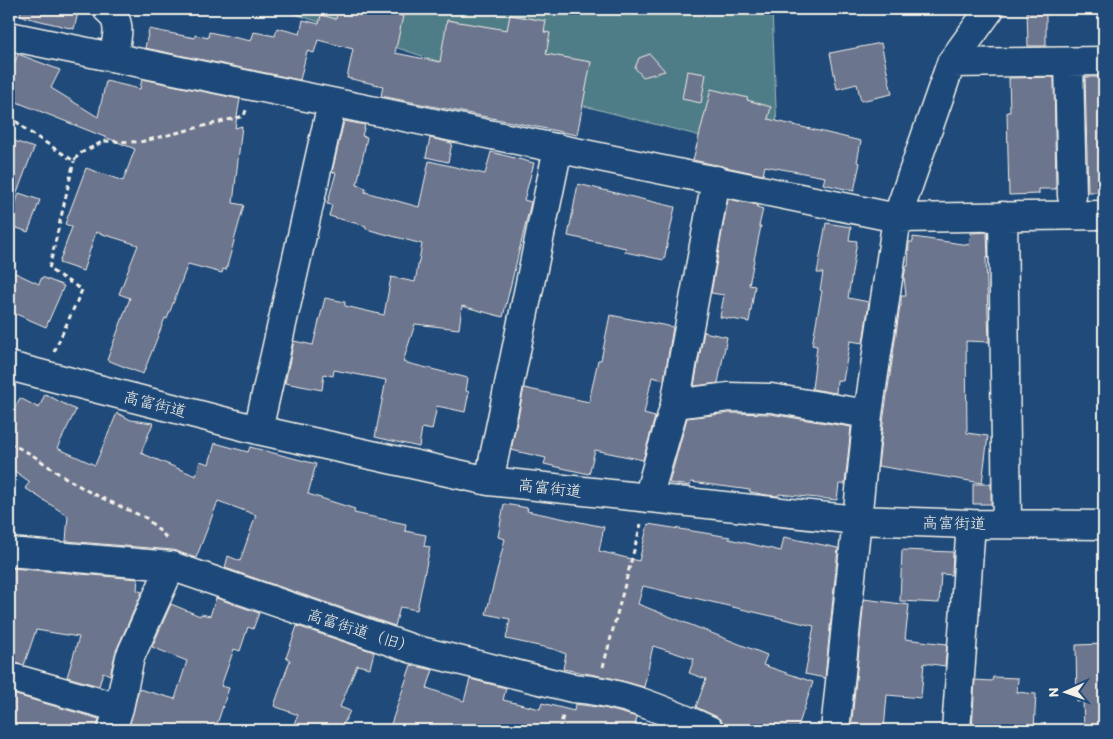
<svg xmlns="http://www.w3.org/2000/svg" width="1113" height="739" font-family="Itim,'Klee One',sans-serif">
  <style>
    .green { fill: #4f7d87; stroke: #a2b7b8 }
    .building { fill: #6c748e; stroke: #f4f1e8 }
    .lines { fill: none; stroke-linecap: round; stroke-linejoin: round }
    .minor-casing { stroke: #f4f1e8; stroke-width: 31 }
    .path { stroke: #f4f1e8; stroke-width: 3; stroke-dasharray: 5 4; stroke-linecap: butt }
    .minor { stroke: #1f4a7a; stroke-width: 28 }
    .labels { text-anchor: middle; dominant-baseline: central; stroke-width: 4.5; stroke-linejoin: round; paint-order: stroke }
    .street-label { font-size: 16px; fill: #f4f1e8; stroke: #1f4a7a }
  </style>
  <rect width="100%" height="100%" fill="#1f4a7a"/>
  <filter id="ink" filterUnits="userSpaceOnUse"><feTurbulence type="fractalNoise" baseFrequency=".02" numOctaves="2"/><feDisplacementMap in="SourceGraphic" scale="10" xChannelSelector="R" yChannelSelector="G"/><feConvolveMatrix kernelMatrix="1 2 1 2 8 2 1 2 1" color-interpolation-filters="sRGB"/></filter>
  <g filter="url(#ink)">
    <path class="green" d="M264 9H772L778 156 534 93 289 12Z"/>
    <path class="building" d="M21 9H79L74 29 20 16Z
      M338 9 366 16 367 10 376 12 377 10 403 16 395 53 440 62 447 20 507 30 510 15 546 21 544 32 550 33 546 54 591 62 577 135 381 96 383 86 347 78 353 49 318 40 314 53 307 51 300 80 145 48 149 29 195 38V35L208 38 209 32 251 41 254 32 275 36 277 28 300 34 303 20 319 24 321 15 336 19Z
      M1027 9H1046V46H1028Z
      M881 43 892 94 861 101 857 84 837 89 830 53Z
      M18 54 60 70 51 88 98 117 106 81 140 89 142 79 240 99 235 128 242 126 233 203 244 205 226 270 223 269 222 273 188 264 167 319 165 318 143 374 107 360 130 298 119 294 138 245 96 232 83 271 59 263 72 227 65 224 86 168 123 181 135 149 9 99V78Z
      M650 54 665 71 643 77 635 68 639 58Z
      M687 71 706 74 701 103 682 99Z
      M1054 77 1056 189H1039V194L1009 195 1007 112H1010L1009 78Z
      M1085 77H1104V192H1088Z
      M711 89 748 98 747 100 771 107 768 119 861 141 857 162 860 163 854 191 823 184 825 177 765 166 763 175 693 160Z
      M344 121 365 125 362 136 367 137 357 185 366 188 365 192 419 207 429 161 485 174 491 152 534 163 524 200 531 202 503 317 462 306 459 329 415 324 403 362 468 378 466 391 469 392 465 412 437 406 432 430 422 428 419 447 375 437 386 380 334 370 333 376 324 374 322 390 285 383 294 341 313 345 325 298 345 302V306L384 315 391 277 415 282 422 244 366 229V226L329 216 332 205 327 204 336 173 332 172Z
      M430 138 452 143 448 162 426 157Z
      M9 139 34 148 10 211 9 210Z
      M578 184 675 207 664 260 625 252 626 248 568 236Z
      M19 193 40 200 28 232 9 225Z
      M728 199 758 205 757 207 763 209 759 226H761L749 285 755 286 749 322 720 317 724 295 711 293Z
      M826 223 851 227 849 240 857 241 848 298 869 302 863 343 850 341 843 381 837 380 836 393 812 389 817 346 812 345 822 291 820 290 823 273H817Z
      M987 232 988 258H986L989 342 966 341 967 433 988 436 982 483 878 466 884 416 900 306H901V296H906L904 277 906 267 908 266 909 242H913V237L969 245 971 233Z
      M9 270 39 284 42 277 64 286 46 327 9 311Z
      M610 315 673 327 664 380 652 377 644 414 655 417 643 460 595 450 589 474 544 464 546 458 511 450 524 388 589 402 598 360H601Z
      M704 332 727 337 718 383 694 386Z
      M45 394 76 410 57 448 95 465 117 413 131 420 153 423 141 453 196 476 200 461 209 464 215 443 248 452 250 447 316 464 308 494 355 509 354 513 406 524 405 531 426 535 424 546 430 547 417 610 400 607 395 626 225 568 228 556 240 561 256 515 218 501 196 558 173 550 66 541 68 516 25 488 30 482 9 467V419L20 398 39 408Z
      M730 413 770 414 851 427 845 484H839L837 500 779 494 778 496 767 495 750 492V490L691 482 690 486 669 483 687 418Z
      M973 484H991V504H973Z
      M504 504 528 508 527 511 604 527 599 551 639 561 648 524 730 537 729 539 781 551 784 537 838 548 825 678 805 674 814 626 643 586 638 604 767 655 763 665 813 682 797 730H724L721 720 715 716 696 707 706 679 689 673 694 659 653 646 644 687 611 678 563 669 566 654 553 649 506 639 510 619 486 614 505 539 498 537Z
      M902 550 953 552 952 575 941 574 939 603 900 601Z
      M11 568 138 579 137 590 142 592 116 651 110 675 103 672 99 686 67 677 79 637 36 630 24 665 9 662V581Z
      M216 598 259 613 253 629 248 627 240 651 234 649 221 686 229 688 215 730H128L139 689 175 699 187 661 152 647 171 604 200 616 201 614 210 616Z
      M864 599 909 605 905 639 947 644 945 666 924 663 921 698 887 695 884 730H851Z
      M297 626 374 652 370 668 357 665 340 707 350 711 342 727 339 726 337 730H291L298 715 274 706 290 660 286 658Z
      M1104 644V730H1084L1083 701 1077 702 1076 645Z
      M411 665 433 670 427 688 464 701 470 679 506 688 503 700 540 709 542 703 574 711 575 704 604 708 637 717 634 730H389Z
      M993 677 1018 678 1017 692 1036 694 1034 730H972L975 680 992 681Z
      M9 693 99 719 97 730H9Z"/>
    <g class="lines">
      <g class="minor-casing">
        <path id="minor" d="M107 9C123 22 117 38 113 56
          M9 36 897 218 1104 215
          M1069 62 1072 196
          M951 63 1104 61
          M1003 216 1007 524
          M9 366 258 430 489 481 857 520 971 524 1104 525
          M675 404 729 397 771 398 868 414
          M258 430 332 103
          M489 481 558 148
          M648 498 675 404 716 180
          M9 552 171 566 413 649 572 688C621 691 664 710 709 730
          M9 677 119 708
          M112 730 119 708 130 657 171 566
          M835 730 868 414 897 218 951 63 990 9
          M956 730 971 524"/>
      </g>
      <path class="path" d="M9 115 26 130 74 161 79 154 104 141 140 142 244 116 246 110
        M54 352 82 290 49 269 74 161
        M9 443 31 454 58 473 91 493 146 518 168 539
        M603 667 641 524
        M559 730 564 713"/>
      <use href="#minor" class="minor"/>
    </g>
  </g>
  <g class="labels">
    <g class="street-label">
      <text transform="translate(155 404) rotate(14)">高富街道</text>
      <text transform="translate(550 488) rotate(6)">高富街道</text>
      <text transform="translate(954 523) rotate(1)">高富街道</text>
      <text transform="translate(361 631) rotate(18)">高富街道（旧）</text>
    </g>
  </g>
  <rect width="1113" height="739" fill="none" stroke="#1f4a7a" stroke-width="30"/>
  <rect x="15" y="15" width="1083" height="709" fill="none" stroke="#f4f1e8" stroke-width="2" filter="url(#ink)"/>
  <g transform="translate(1066 692) rotate(268)" stroke="#1f4a7a" stroke-width="4" paint-order="stroke">
  <path d="M0-4L9 19L0 12L-9 19Z" fill="#f4f1e8"/>
  <text y="-8" font-size="14" font-weight="bold" text-anchor="middle" fill="#f4f1e8">N</text>
  </g>
</svg>
